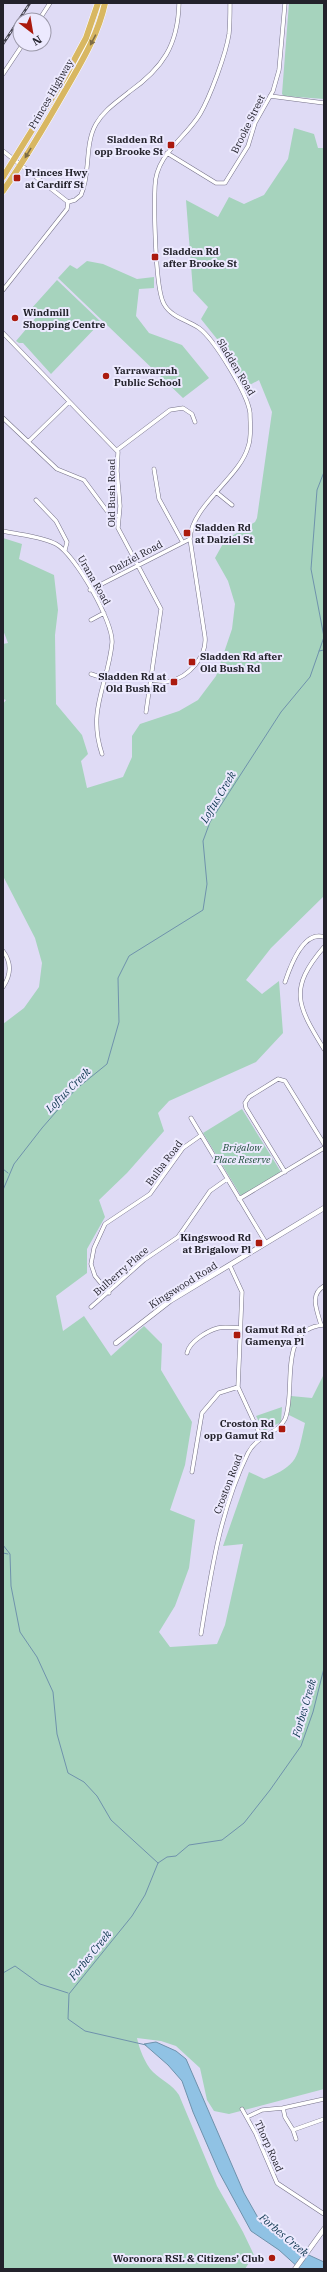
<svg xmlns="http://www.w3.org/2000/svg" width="327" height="2272" font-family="'IBM Plex Serif',serif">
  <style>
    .green { fill: #a6d3bd }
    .water { fill: #90c2e4; stroke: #6f92ac }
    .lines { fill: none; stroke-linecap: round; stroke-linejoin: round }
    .stream { stroke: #6f92ac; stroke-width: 1 }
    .minor-casing { stroke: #767289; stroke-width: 4.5 }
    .tertiary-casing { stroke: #767289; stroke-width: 5.5 }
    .trunk-casing { stroke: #fff; stroke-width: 7 }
    .minor { stroke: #fff; stroke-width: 3.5 }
    .tertiary { stroke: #fff; stroke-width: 4.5 }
    .trunk { stroke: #d8b762; stroke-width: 6 }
    .rail-casing { stroke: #454450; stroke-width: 2.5 }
    .rail { stroke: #ece9fe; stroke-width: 1; stroke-dasharray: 3; stroke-linecap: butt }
    .oneway { fill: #7e6c46 }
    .poi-dot { fill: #ab1a0e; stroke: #ece9fe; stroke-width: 1.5 }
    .labels { text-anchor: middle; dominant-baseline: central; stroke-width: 4; stroke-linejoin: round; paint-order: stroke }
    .street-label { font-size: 10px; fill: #23222b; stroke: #ece9fe }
    .poi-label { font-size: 10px; font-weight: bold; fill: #23222b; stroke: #ece9fe; text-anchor: start }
    .park-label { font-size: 10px; font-style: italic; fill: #1b4a36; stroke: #ece9fe }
    .water-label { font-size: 11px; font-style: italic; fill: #0d364e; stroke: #ece9fe }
  </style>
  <rect width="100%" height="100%" fill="#dfdbf5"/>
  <path class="green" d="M289 3H324V99L284 96 282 94Z
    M294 128 314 134 318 148H324V896L271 948 246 980 262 994 279 981 283 1033 256 1062 169 1101 158 1113 164 1131 127 1173 99 1200 105 1217 87 1249V1273L56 1296 63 1331 84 1316 111 1356 144 1326 162 1344 161 1370 192 1422 185 1465 170 1510 195 1520 189 1568 175 1606 159 1632 170 1647 217 1644 225 1625 243 1544 223 1546 249 1472 264 1479C299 1465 297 1458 305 1423L289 1415 291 1396 312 1398 324 1374V2089L229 2114 214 2111 207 2100 200 2068 176 2046 161 2041 137 2038C139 2048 145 2064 153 2072 162 2081 172 2084 179 2095L217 2186 243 2232 254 2255 245 2269H3V1024L24 1008 39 987 42 963 35 938 3 876V704L6 700 3 699V644L8 643 3 630V538L22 544 19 559 54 575 58 610 55 635 56 704 82 735 88 754 81 761 87 788 123 777 132 757V736L140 724 179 711 198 700 216 676 232 629 235 604 228 581 215 558 225 540 255 522 257 518 272 412 259 380 246 387 233 359 201 319 208 307 193 291 186 200 218 217 229 197 244 204 264 195 288 159Z
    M87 261 103 264 137 279 154 277V288L139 289 136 316 149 333 182 345 209 378 183 398 58 278 70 265 77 269Z
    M57 280 101 322 51 374 23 343H19L16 341 38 315 31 309Z
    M242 1109 281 1172 241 1196 203 1133Z
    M282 1407 281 1422 264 1431 256 1416Z"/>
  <path class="water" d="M156 2042 176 2051 186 2059 244 2193 261 2223 300 2251 324 2262V2269H300L279 2250 251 2231 219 2172 193 2112 182 2081 168 2065 144 2044Z"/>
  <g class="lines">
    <path class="stream" d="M319 651 324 650
      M3 1169 8 1173
      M3 1190 14 1164 42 1128 75 1090 107 1064 119 1022 118 978 129 956 203 910 207 884 203 841 210 822 281 712 310 677 324 637 311 569 317 490 324 472
      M3 1545 10 1554 11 1586 20 1632 37 1657 53 1692 57 1734 68 1773 84 1782 97 1796 111 1820 158 1863
      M3 1553 8 1554
      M3 1973 15 1966 40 1984 68 1993
      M146 2045 85 2031 68 2019 69 1994 132 1916 145 1895 158 1863 167 1857 176 1856 189 1845 222 1840 244 1823 270 1790 301 1746 313 1712 324 1668"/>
    <g class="minor-casing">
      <path id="minor" d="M39 20 50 3
        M3 74 23 44
        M270 96 324 103
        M3 151 68 202
        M167 153 216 183H225L248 146 255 123 273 91 279 70 285 3
        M3 290 67 209 68 202 75 200 81 195C91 173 84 145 96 124 104 110 117 102 129 92 163 68 178 45 179 3
        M3 333 118 452 117 471 120 506 118 528 161 609 146 712
        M3 418 57 469 84 480 107 511 111 515 119 516
        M29 441 69 402
        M117 450 170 410 183 408 192 414 195 422
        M154 469 159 499 182 541
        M216 492 232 505
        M36 500 56 521 67 542 65 550
        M3 531C20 535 41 536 56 544 75 554 114 623 112 643 108 685 87 709 102 754
        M90 590 190 539
        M91 620 104 613
        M91 674 103 678
        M151 680C158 681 164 682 170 681 189 677 207 656 205 637L190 539C191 506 240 477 248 447 252 437 250 424 250 413 248 394 214 339 199 328 187 320 171 317 164 304 155 289 154 207 155 186 156 154 185 139 200 114 210 97 226 54 229 34 230 24 230 13 230 3
        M324 947C288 989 297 1005 324 1049
        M3 951C12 963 11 975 3 987
        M285 982C290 967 303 930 324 937
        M191 1118 266 1243
        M285 1172 246 1108 245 1103 249 1097 278 1079 285 1081 324 1144
        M239 1199 324 1148
        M230 1266 242 1292 238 1387 261 1437
        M109 1293 95 1276 91 1264 94 1248 105 1224 150 1194 183 1148 200 1136
        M91 1307 144 1260 178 1237 210 1191 227 1179
        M321 1325C317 1310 309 1295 324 1286
        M187 1353C189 1342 207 1331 218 1328 225 1326 233 1328 240 1328
        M192 1472 202 1413 219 1393 238 1387
        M201 1634C211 1573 220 1510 248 1453 258 1434 278 1434 285 1419 297 1391 276 1328 324 1325
        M283 2108 324 2099
        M242 2109 256 2134 277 2183 324 2214
        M247 2117 262 2110 283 2108 285 2117 293 2130 324 2119
        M293 2130 296 2139"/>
    </g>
    <g class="tertiary-casing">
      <path id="tertiary" d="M116 1343 170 1301 324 1208
        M295 2269 324 2229"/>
    </g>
    <g class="trunk-casing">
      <path id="trunk" d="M3 177 65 77 86 38 98 3
        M3 191C26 158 46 124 66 89 82 61 98 35 105 3"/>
    </g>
    <use href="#minor" class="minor"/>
    <use href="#tertiary" class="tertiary"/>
    <use href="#trunk" class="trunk"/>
    <g class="rail-casing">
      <path id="rail" d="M3 44 30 3"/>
    </g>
    <use href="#rail" class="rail"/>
  </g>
  <defs><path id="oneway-solid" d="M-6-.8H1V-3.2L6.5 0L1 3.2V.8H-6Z"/></defs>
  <g class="oneway">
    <use href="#oneway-solid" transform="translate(93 40) rotate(118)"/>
    <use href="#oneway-solid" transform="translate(28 153) rotate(121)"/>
  </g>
  <g class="poi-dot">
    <rect x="167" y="141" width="8" height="8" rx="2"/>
    <rect x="13" y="174" width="8" height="8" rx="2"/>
    <rect x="151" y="253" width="8" height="8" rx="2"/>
    <circle cx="15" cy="318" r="4"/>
    <circle cx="106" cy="376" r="4"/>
    <rect x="183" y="529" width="8" height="8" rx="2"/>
    <rect x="188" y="658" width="8" height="8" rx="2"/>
    <rect x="170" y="678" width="8" height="8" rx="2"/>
    <rect x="255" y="1239" width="8" height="8" rx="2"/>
    <rect x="233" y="1331" width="8" height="8" rx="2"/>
    <rect x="278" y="1425" width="8" height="8" rx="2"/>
    <circle cx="272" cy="2258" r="4"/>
  </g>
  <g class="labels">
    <g class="street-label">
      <text transform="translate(51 94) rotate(-60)">Princes Highway</text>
      <text transform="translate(248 124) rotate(-64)">Brooke Street</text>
      <text transform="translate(236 367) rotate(59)">Sladden Road</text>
      <text transform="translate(111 493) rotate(-90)">Old Bush Road</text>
      <text transform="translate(136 557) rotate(-28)">Dalziel Road</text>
      <text transform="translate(94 580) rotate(60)">Urana Road</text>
      <text transform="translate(164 1163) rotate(-53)">Bulba Road</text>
      <text transform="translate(121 1271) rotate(-41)">Bulberry Place</text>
      <text transform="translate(183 1285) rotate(-32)">Kingswood Road</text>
      <text transform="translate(228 1484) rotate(-69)">Croston Road</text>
      <text transform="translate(269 2146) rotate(66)">Thorp Road</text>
    </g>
    <g class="poi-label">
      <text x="163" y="139" text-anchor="end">Sladden Rd<tspan x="163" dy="12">opp Brooke St</tspan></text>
      <text x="25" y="172">Princes Hwy<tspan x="25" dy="12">at Cardiff St</tspan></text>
      <text x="163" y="251">Sladden Rd<tspan x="163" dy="12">after Brooke St</tspan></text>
      <text x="23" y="312">Windmill<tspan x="23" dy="12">Shopping Centre</tspan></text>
      <text x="114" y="370">Yarrawarrah<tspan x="114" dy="12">Public School</tspan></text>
      <text x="195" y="527">Sladden Rd<tspan x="195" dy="12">at Dalziel St</tspan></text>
      <text x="200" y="656">Sladden Rd after<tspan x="200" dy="12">Old Bush Rd</tspan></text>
      <text x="166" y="676" text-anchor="end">Sladden Rd at<tspan x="166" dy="12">Old Bush Rd</tspan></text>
      <text x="251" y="1237" text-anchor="end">Kingswood Rd<tspan x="251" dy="12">at Brigalow Pl</tspan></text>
      <text x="245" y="1329">Gamut Rd at<tspan x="245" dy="12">Gamenya Pl</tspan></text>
      <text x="274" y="1423" text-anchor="end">Croston Rd<tspan x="274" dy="12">opp Gamut Rd</tspan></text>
      <text x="264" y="2258" text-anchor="end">Woronora RSL &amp; Citizens’ Club</text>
    </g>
    <g class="park-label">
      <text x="242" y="1147">Brigalow<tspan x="242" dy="12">Place Reserve</tspan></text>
    </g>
    <g class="water-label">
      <text transform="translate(218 797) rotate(-59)">Loftus Creek</text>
      <text transform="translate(68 1090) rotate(-45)">Loftus Creek</text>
      <text transform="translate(304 1708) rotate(-74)">Forbes Creek</text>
      <text transform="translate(90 1955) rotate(-51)">Forbes Creek</text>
      <text transform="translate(284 2235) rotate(40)">Forbes Creek</text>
    </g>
  </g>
  <rect width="327" height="2272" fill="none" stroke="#23222b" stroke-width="8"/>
  <g transform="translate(32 32) rotate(149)"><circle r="19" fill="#ece9fe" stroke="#9c99aa"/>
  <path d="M0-3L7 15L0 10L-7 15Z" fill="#ab1a0e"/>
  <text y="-6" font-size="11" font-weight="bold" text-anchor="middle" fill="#23222b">N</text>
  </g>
</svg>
